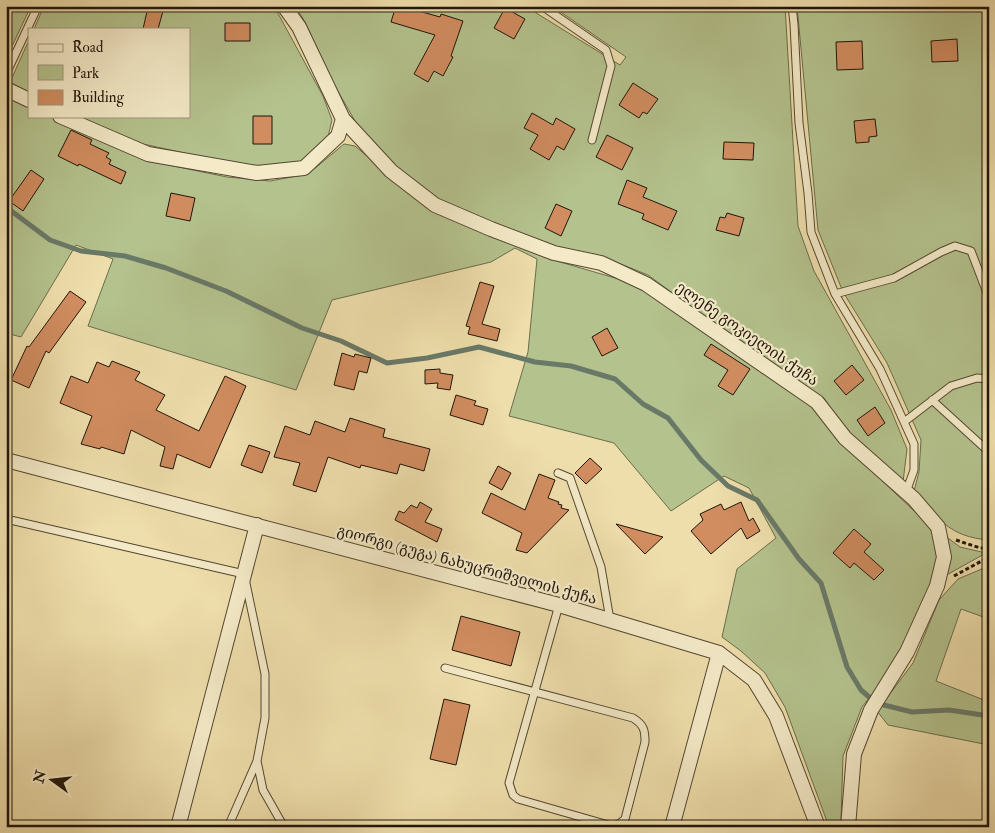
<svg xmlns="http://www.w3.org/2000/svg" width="995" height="833" font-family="'IM FELL Double Pica','Noto Serif Georgian',serif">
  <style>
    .green { fill: #b4c28d; stroke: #6a6c4c }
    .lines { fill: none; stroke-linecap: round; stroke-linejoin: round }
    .stream { stroke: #697968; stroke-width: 5 }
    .building { fill: #d18d60; stroke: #20150a }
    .lane-casing { stroke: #544732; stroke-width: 9 }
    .street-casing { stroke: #544732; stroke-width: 16 }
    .path { stroke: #20150a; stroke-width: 3; stroke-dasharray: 4 2.5; stroke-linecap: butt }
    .lane { stroke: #f4eac8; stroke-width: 7 }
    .street { stroke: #f4eac8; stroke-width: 14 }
    .labels { text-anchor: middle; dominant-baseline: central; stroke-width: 4.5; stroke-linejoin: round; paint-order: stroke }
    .street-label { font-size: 15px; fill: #20150a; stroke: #f4eac8 }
  </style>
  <rect width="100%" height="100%" fill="#eedeab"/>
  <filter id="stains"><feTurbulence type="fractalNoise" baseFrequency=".004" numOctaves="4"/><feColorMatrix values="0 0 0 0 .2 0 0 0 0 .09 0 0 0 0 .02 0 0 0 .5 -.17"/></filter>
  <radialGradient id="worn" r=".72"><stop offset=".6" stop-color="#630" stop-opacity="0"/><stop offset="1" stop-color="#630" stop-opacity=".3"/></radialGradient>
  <path class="green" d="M6 6H31L6 59Z
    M44 6H274L323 96 332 120 328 137 300 164 257 169 143 144 75 116H189V29H34Z
    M295 6H525L620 65 626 57 552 6H785L798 226 814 271 891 410 907 449 903 482 845 429 824 398 778 370 648 275 598 255 548 245 434 199 395 167 359 128 332 81 305 22Z
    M797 6H989V540C950 537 938 519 914 491L919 472 921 440 887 363 843 292 818 230Z
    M29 40V93L10 82Z
    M6 96 29 106V116H50L144 160 227 177 270 181 308 174 344 144 355 146 432 211 550 259 639 285 814 407 835 436 932 528 937 556 932 584 896 664 862 707 843 756 841 820 834 827H829L785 707 765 673 741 651 722 637 737 569 776 538 749 488 724 476 671 511 614 443 509 416 528 352 537 259 515 248 491 262 332 300 296 390 88 326 113 259 76 245 21 337 6 333Z
    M944 535 960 547 986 553 943 577Z
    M989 566V619L961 609 936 681 989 702V745L888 725 877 711 913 663 939 600 958 579Z"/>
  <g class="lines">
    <path class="stream" d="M6 207 50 240 81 251 125 256 166 268 226 291 302 328 341 341 387 363 427 358 479 347 535 362 571 366 615 379 643 404 668 418 701 460 728 486 757 500 799 559 821 583 847 667 861 690 876 703 912 712 949 710 989 716"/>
  </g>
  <path class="building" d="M401 6 440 17 441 14 463 21 451 56 453 57 443 76 434 71 428 82 414 74 435 35 391 22 395 9 400 11Z
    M148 7 163 11 158 29H143Z
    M505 8 525 19 514 39 494 28Z
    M225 23H250V41H225Z
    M957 39 958 61 932 62 931 41Z
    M862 41 863 69 837 70 836 42Z
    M633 83 658 99 647 114 643 112 639 118 619 105Z
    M532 113 553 125 556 118 575 129 564 150 557 146 549 160 530 149 538 135 524 128Z
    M253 116H272V144H253Z
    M875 119 877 136 869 137V142L856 143 854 121Z
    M71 130 92 140 90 144 109 153 106 157 111 160 109 164 126 172 121 184 79 164 78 166 58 156Z
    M607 135 633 148 622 170 596 157Z
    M724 142 754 143 753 160 723 159Z
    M31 170 44 179 23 211 9 201Z
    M627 180 647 188 643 197 677 211 668 230 642 219 644 214 618 204Z
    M171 193 195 198 190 221 166 216Z
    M556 204 572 211 561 236 545 228Z
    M727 213 744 218 739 236 716 230 720 217 725 218Z
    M480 282 494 286 482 324 500 329 497 341 468 334 470 327 466 326Z
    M70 291 86 302 49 353 46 351 29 388 11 380 27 346 29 347Z
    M607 328 618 348 602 356 592 337Z
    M711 344 750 369 733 395 718 386 728 370 704 355Z
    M342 353 354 357 355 354 371 358 367 373 359 371 354 390 334 385Z
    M112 361 140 372 135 380 165 395 156 410 199 431 225 376 246 386 210 468 177 454 173 469 160 466 165 447 131 430 124 454 101 447 100 449 81 444 92 416 60 403 71 376 88 383 97 362 109 367Z
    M852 365 864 380 846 395 834 381Z
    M440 369V373L453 375 450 390 437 388 438 383 425 384V370Z
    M456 395 476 401 474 405 488 409 483 425 450 415Z
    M875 407 885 423 868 436 857 420Z
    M350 418 385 429 383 437 430 449 424 471 400 464 397 474 361 465 360 468 328 457 316 492 293 485 300 463 274 457 285 426 310 435 315 421 345 432Z
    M249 445 270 452 262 473 241 465Z
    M590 458 602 469 586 484 575 473Z
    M498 466 511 473 502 490 489 483Z
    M539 474 555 480 548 498 559 502 558 504 562 505 561 508 569 510 527 553 516 550 522 533 482 513 491 493 525 510Z
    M420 502 432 509 425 522 442 529 437 542 395 520 399 511 404 513 411 505 417 508Z
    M741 502 749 521 753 518 760 531 747 539 741 528 711 554 691 531 703 520 700 514 721 504 724 510Z
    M616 524 663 537 645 554Z
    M854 529 871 544 864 552 884 570 874 580 854 563 850 568 833 553Z
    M461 616 520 632 511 666 452 650Z
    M444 699 470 705 456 765 430 759Z"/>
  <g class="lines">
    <g class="lane-casing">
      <path id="lane" d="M542 6 606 50 611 66 592 140
        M792 6 794 24 799 123 808 193 811 232 835 294 880 369 914 444V470L906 492
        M6 74 38 6
        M835 294 894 278 941 252 955 246 971 251 989 298
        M932 400 989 452
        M904 422 951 386 977 378 989 379
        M558 473 570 478 601 567 610 620
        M6 519 244 574 265 674V718L257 761 263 790 284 827
        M445 668 633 718C644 725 645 730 645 742L625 819 619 824 612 826 518 799 513 795 509 783 559 605
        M228 827 257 761"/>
    </g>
    <g class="street-casing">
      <path id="street" d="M284 6 299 27 343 119 391 171 435 205 491 229 554 253 601 263 646 284 817 402 845 438 914 499 938 527 944 557 937 586 907 652 871 710 854 754 848 827
        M6 89 29 100
        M60 116 148 154 257 173 304 168 338 136 343 119
        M6 460 559 605 719 653 754 680 776 716 818 827
        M178 827 257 525
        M672 827 719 653"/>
    </g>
    <path class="path" d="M956 540 980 548H989
      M954 576 989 557"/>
    <use href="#lane" class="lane"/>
    <use href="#street" class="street"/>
  </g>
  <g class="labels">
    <g class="street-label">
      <text transform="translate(747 334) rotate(35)">ელენე გოკიელის ქუჩა</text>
      <text transform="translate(467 565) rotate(15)">გიორგი (გუგა) ნახუცრიშვილის ქუჩა</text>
    </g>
  </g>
  <rect width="995" height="833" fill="none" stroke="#eedeab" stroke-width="25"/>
  <rect x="8" y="8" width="980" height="818" fill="none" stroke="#20150a" stroke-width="2.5"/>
  <rect x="12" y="12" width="970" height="808" fill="none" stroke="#20150a"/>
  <rect x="28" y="28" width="162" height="90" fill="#f4eac8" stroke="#9f957c"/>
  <rect x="38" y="44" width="25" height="8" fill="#f4eac8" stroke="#9f957c"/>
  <text x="72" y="52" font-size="15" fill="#20150a">Road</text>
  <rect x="38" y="65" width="25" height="15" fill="#b4c28d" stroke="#9f957c"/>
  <text x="72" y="78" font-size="15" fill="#20150a">Park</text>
  <rect x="38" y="90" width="25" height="15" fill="#d18d60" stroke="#9f957c"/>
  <text x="72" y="102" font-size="15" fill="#20150a">Building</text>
  <g transform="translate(52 780) rotate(285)" stroke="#f4eac8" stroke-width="4" paint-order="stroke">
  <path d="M0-4L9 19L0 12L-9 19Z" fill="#20150a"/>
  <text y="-8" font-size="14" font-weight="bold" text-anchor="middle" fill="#20150a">N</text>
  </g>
  <rect width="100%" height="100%" filter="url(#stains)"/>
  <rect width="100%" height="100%" fill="url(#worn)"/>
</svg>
